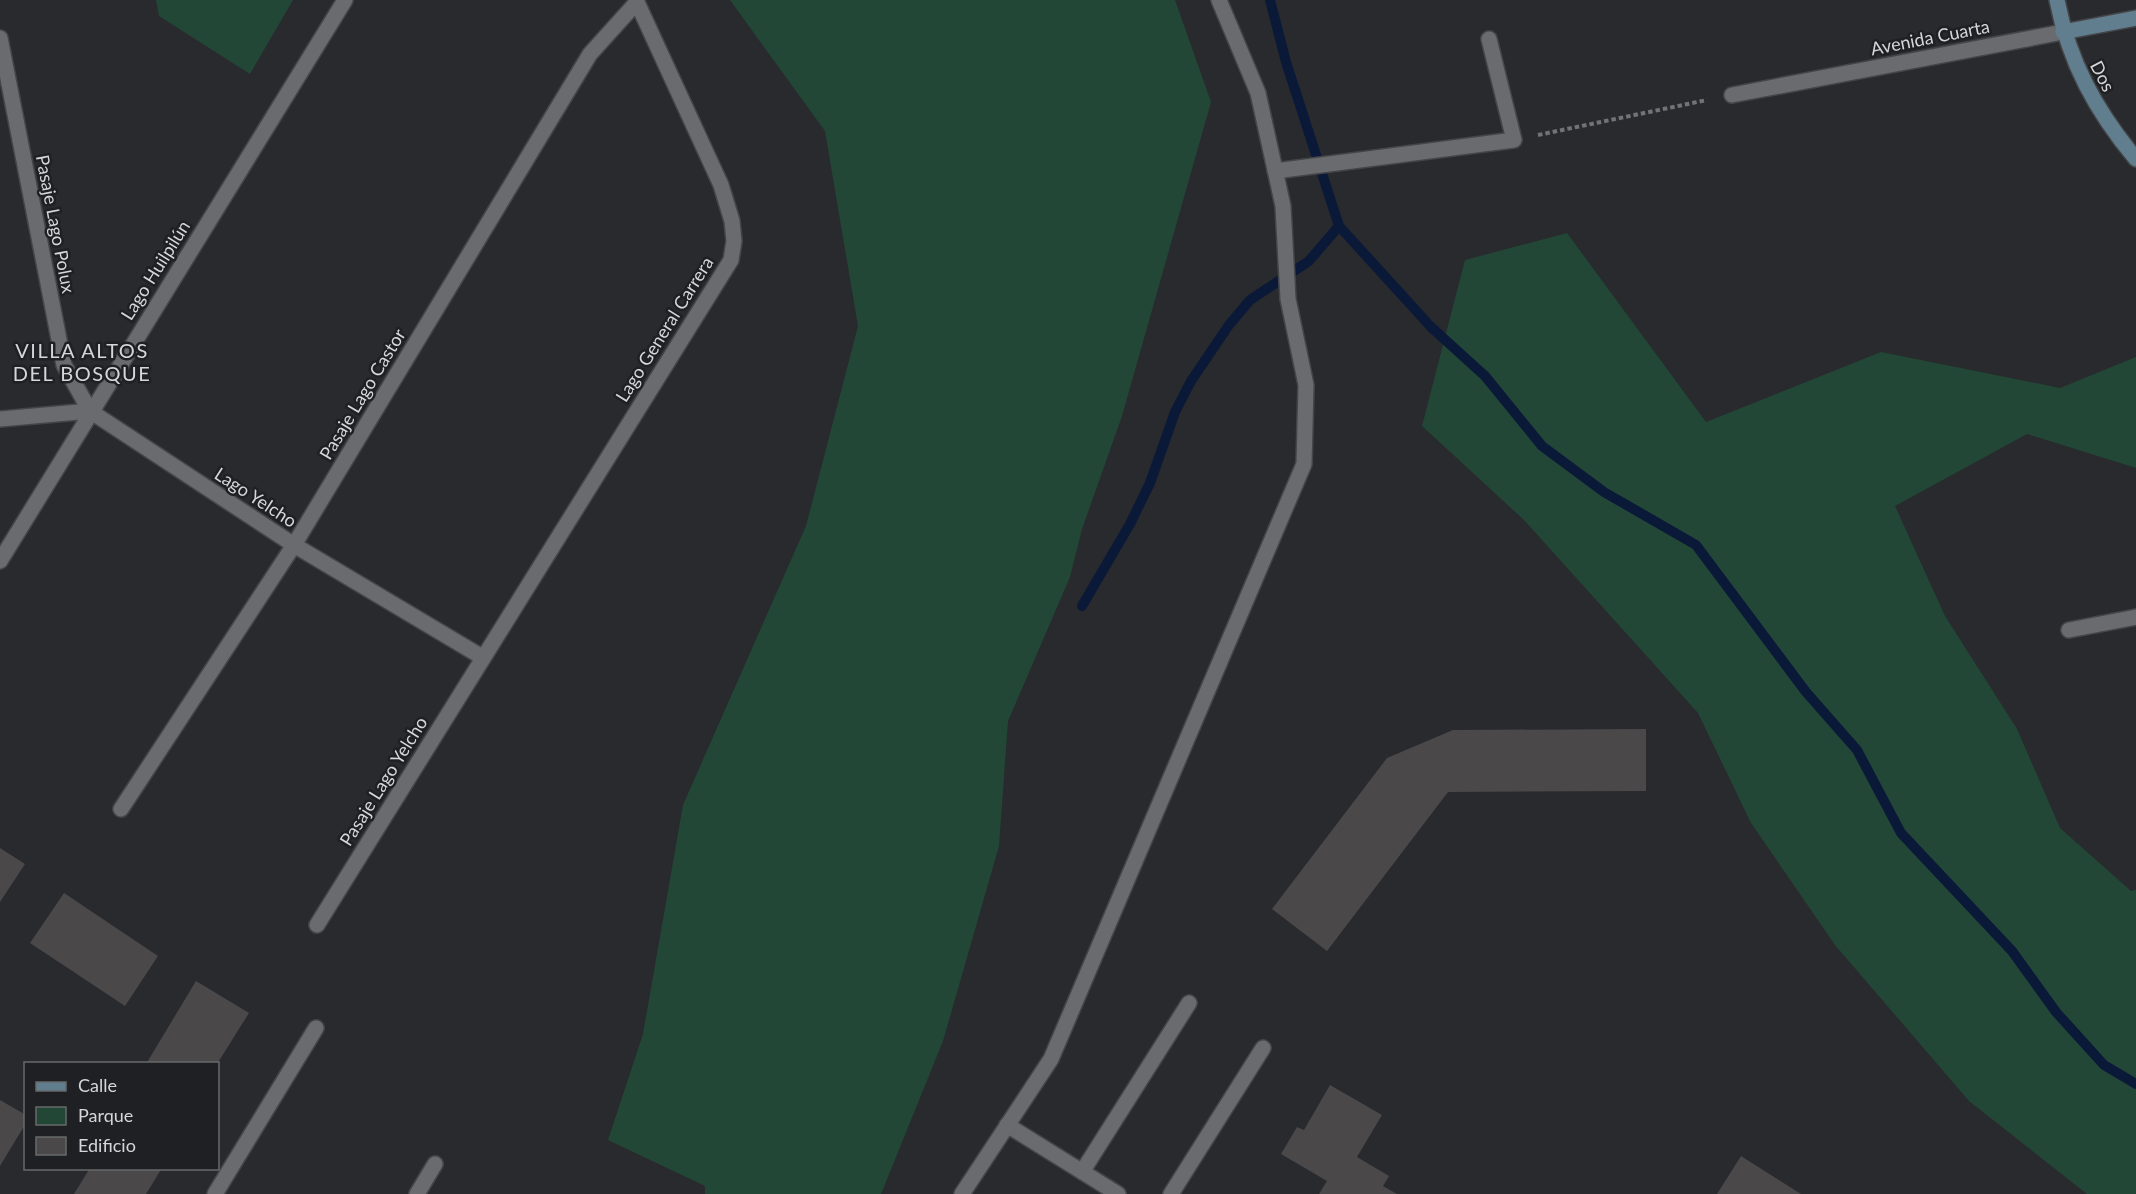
<svg xmlns="http://www.w3.org/2000/svg" width="2136" height="1194" font-family="Lato,sans-serif">
  <style>
    .green { fill: #234736 }
    .lines { fill: none; stroke-linecap: round; stroke-linejoin: round }
    .stream { stroke: #0b1939; stroke-width: 10 }
    .building { fill: #4b484a }
    .lane-casing { stroke: #444548; stroke-width: 18 }
    .street-casing { stroke: #444548; stroke-width: 18 }
    .secondary-casing { stroke: #444548; stroke-width: 18 }
    .path { stroke: #727376; stroke-width: 4; stroke-dasharray: 4.5 3; stroke-linecap: butt }
    .lane { stroke: #696b6e; stroke-width: 15 }
    .street { stroke: #696b6e; stroke-width: 15 }
    .secondary { stroke: #617e8e; stroke-width: 15 }
    .labels { text-anchor: middle; dominant-baseline: central; stroke-width: 5; stroke-linejoin: round; paint-order: stroke }
    .street-label { font-size: 18px; fill: #d5d6d8; stroke: #1e2023 }
    .neighbourhood-label { font-size: 20px; letter-spacing: 1.5px; fill: #d5d6d8; stroke: #1e2023 }
  </style>
  <rect width="100%" height="100%" fill="#282a2d"/>
  <path class="green" d="M156 0H293L250 74 159 16Z
    M730 0H1175L1211 102 1122 416 1082 529 1070 577 1008 721 999 846 943 1041 881 1194H705V1186L608 1140 643 1034 683 805 806 526 858 326 825 131Z
    M1567 233 1706 422 1881 352 2060 388 2136 357V468L2027 434 1895 506 1945 616 2017 729 2060 828 2131 891 2136 890V1194H2087L1969 1101 1835 945 1751 823 1698 713 1524 520 1422 426 1465 260Z"/>
  <g class="lines">
    <path class="stream" d="M1270 0 1286 62 1339 226 1431 327 1485 376 1542 446 1604 492 1696 545 1806 692 1857 750 1901 833 2012 951 2056 1012 2104 1065 2136 1084
      M1082 606 1130 524 1150 483 1175 412 1191 381 1229 325 1250 300 1309 261 1339 226"/>
  </g>
  <path class="building" d="M1646 729V791L1448 792 1327 951 1272 909 1387 758 1453 730Z
    M0 848 25 864 0 902Z
    M64 893 158 956 125 1006 30 943Z
    M196 981 249 1013 217 1064H146Z
    M1330 1085 1382 1115 1357 1157 1389 1176 1383 1186 1397 1194H1319L1327 1181 1281 1154 1297 1127 1304 1130Z
    M0 1100 26 1115V1123L0 1166Z
    M1741 1156 1801 1194H1717Z
    M90 1168H162L146 1194H74Z"/>
  <g class="lines">
    <g class="lane-casing">
      <path id="lane" d="M1007 1125 1118 1194
        M1082 1172 1189 1003
        M215 1194 316 1028
        M1171 1194 1263 1048"/>
    </g>
    <g class="street-casing">
      <path id="street" d="M0 38 64 365 90 411
        M1732 95 2063 32
        M1275 171 1514 140 1489 39
        M0 419 90 411 294 545 482 657
        M0 561 345 0
        M2069 630 2136 617
        M121 809 294 545 590 54 637 2
        M317 925 731 260 734 241 732 221 721 185 636 0
        M417 1194 435 1164
        M962 1194 1051 1059 1304 464 1306 385 1288 299 1283 206 1258 93 1219 0"/>
    </g>
    <g class="secondary-casing">
      <path id="secondary" d="M2057 0C2069 62 2096 111 2136 159
        M2063 32 2136 18"/>
    </g>
    <path class="path" d="M1538 135 1707 100"/>
    <use href="#lane" class="lane"/>
    <use href="#street" class="street"/>
    <use href="#secondary" class="secondary"/>
  </g>
  <g class="labels">
    <g class="street-label">
      <text transform="translate(1930 37) rotate(-11)">Avenida Cuarta</text>
      <text transform="translate(2103 76) rotate(63)">Dos</text>
      <text transform="translate(56 224) rotate(79)">Pasaje Lago Polux</text>
      <text transform="translate(155 270) rotate(-58)">Lago Huilpilún</text>
      <text transform="translate(664 329) rotate(-58)">Lago General Carrera</text>
      <text transform="translate(362 394) rotate(-59)">Pasaje Lago Castor</text>
      <text transform="translate(256 497) rotate(33)">Lago Yelcho</text>
      <text transform="translate(383 781) rotate(-58)">Pasaje Lago Yelcho</text>
    </g>
    <g class="neighbourhood-label">
      <text x="82" y="350">VILLA ALTOS<tspan x="82" dy="23">DEL BOSQUE</tspan></text>
    </g>
  </g>
  <rect x="24" y="1062" width="195" height="108" fill="#1e2023" stroke="#67696b" stroke-width="1.5"/>
  <rect x="36" y="1082" width="30" height="9" fill="#617e8e" stroke="#67696b" stroke-width="1.5"/>
  <text x="78" y="1092" font-size="18" fill="#d5d6d8">Calle</text>
  <rect x="36" y="1107" width="30" height="18" fill="#234736" stroke="#67696b" stroke-width="1.5"/>
  <text x="78" y="1122" font-size="18" fill="#d5d6d8">Parque</text>
  <rect x="36" y="1137" width="30" height="18" fill="#4b484a" stroke="#67696b" stroke-width="1.5"/>
  <text x="78" y="1152" font-size="18" fill="#d5d6d8">Edificio</text>
</svg>
